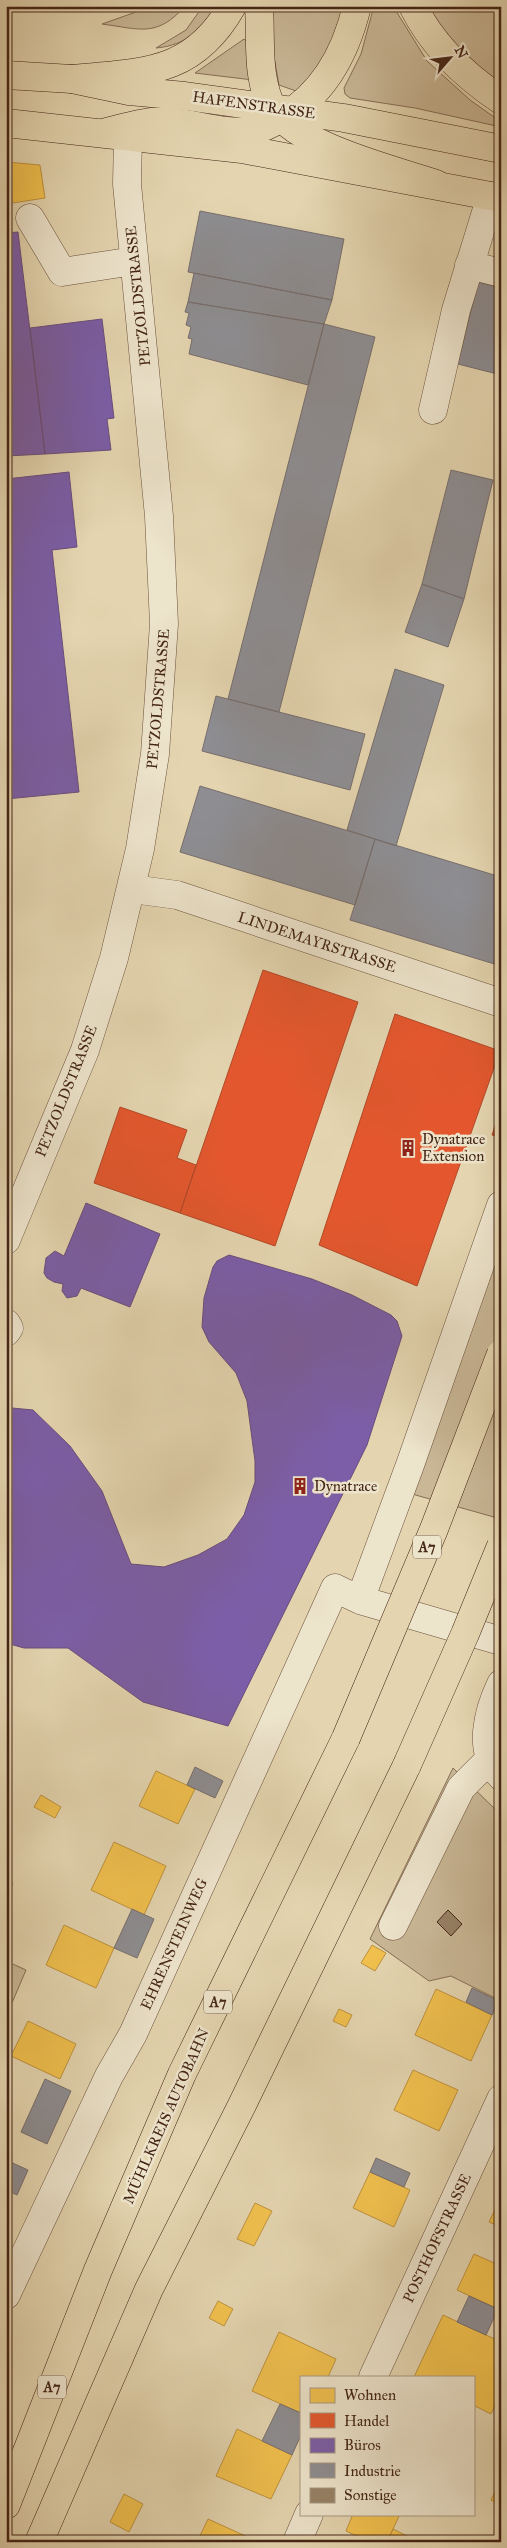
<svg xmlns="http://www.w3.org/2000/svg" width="507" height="2548" font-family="'IM FELL Great Primer',serif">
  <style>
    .green { fill: #c9b796; stroke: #866e56 }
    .homes { fill: #f2c14e; stroke: #be923d }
    .shops { fill: #e4572e; stroke: #b44827 }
    .offices { fill: #7b5ea7; stroke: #6a4d7c }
    .industry { fill: #8d8d92; stroke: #776e6d }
    .building { fill: #978166; stroke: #442516 }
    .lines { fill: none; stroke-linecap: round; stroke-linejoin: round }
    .minor-casing { stroke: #6c513c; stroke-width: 29 }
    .major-casing { stroke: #442516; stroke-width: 29 }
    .highway-casing { stroke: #442516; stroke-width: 29 }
    .minor { stroke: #ede4cc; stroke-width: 28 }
    .major { stroke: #e4d5b0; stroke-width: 28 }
    .highway { stroke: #e4d5b0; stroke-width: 28 }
    .highway-bridge-casing { stroke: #442516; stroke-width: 29; stroke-linecap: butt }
    .highway-bridge { stroke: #e4d5b0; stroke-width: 28 }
    .labels { text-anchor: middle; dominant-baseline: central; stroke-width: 5; stroke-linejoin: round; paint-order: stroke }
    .shield { fill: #ede4cc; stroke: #775e4d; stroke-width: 1 }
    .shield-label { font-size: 14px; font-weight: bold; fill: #442516 }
    .street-label { font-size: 15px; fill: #442516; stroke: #ede4cc }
    .poi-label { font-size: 15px; fill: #442516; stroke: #ede4cc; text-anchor: start }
  </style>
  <rect width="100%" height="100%" fill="#e4d5b0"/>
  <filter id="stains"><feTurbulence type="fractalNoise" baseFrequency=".004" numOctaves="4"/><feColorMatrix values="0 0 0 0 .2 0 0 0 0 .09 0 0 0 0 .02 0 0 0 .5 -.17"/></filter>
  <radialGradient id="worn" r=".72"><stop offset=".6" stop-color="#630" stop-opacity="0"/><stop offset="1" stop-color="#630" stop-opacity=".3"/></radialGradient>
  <path class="green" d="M153 6H185C157 38 140 29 102 24Z
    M203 6H219C198 29 189 45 156 48L186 30Z
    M273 6H344C336 40 322 67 296 91L279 85 273 51Z
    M374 6H393L427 61 470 100 501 122V127L415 108 350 98 345 94 344 88 361 54Z
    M427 6H501V85C469 67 445 37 427 6Z
    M244 39 249 44 253 80 195 73Z
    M501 1239V1519L412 1494Z
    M453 1768 501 1815V2001L451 1976 429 1981 370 1939Z
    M6 1961 26 1970 6 2017Z"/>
  <path class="homes" d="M6 162 40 165 45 198 6 204Z
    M156 1771 195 1789 178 1824 139 1806Z
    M41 1795 61 1807 55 1818 34 1807Z
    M114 1842 166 1866 144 1915 91 1890Z
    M6 1881 13 1884 6 1898Z
    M64 1925 114 1948 96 1988 46 1965Z
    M372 1945 386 1953 375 1971 361 1963Z
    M436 1989 492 2015 471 2061 415 2035Z
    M339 2009 352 2015 346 2027 333 2021Z
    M28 2021 76 2044 60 2079 11 2056Z
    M413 2070 458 2090 439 2131 394 2110Z
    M370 2172 410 2190 394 2227 353 2208Z
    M501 2197V2227L489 2222Z
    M255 2203 272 2211 254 2246 237 2239Z
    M474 2254 501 2266V2303L498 2309 457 2290Z
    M218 2301 233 2309 224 2326 209 2318Z
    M443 2315 501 2342V2392L491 2414 473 2405V2377H414Z
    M279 2332 336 2359 328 2377H301V2413L252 2391Z
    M237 2429 292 2455 271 2499 216 2476Z
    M501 2479V2505L491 2500Z
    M124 2494 143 2504 129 2532 110 2522Z
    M353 2514H400L387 2542H370L346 2531Z
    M208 2519 250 2538 248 2542H197Z
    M393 2529 417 2541 416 2542H387Z"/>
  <path class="shops" d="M263 970 358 1002 275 1246 180 1213Z
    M395 1014 500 1051 417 1286 319 1245Z
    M120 1107 187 1130 177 1158 196 1165 180 1213 94 1183Z
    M500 1111H501V1137L492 1135Z"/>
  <path class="offices" d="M18 232 45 454 6 456V233Z
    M102 319 114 418 107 419 111 450 45 454 30 328Z
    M69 472 77 547 52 550 79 792 6 799V479Z
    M86 1203 160 1234 130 1307 81 1288 77 1296 67 1298 62 1291 63 1284 54 1282 47 1278 44 1273 46 1258 55 1251 64 1256Z
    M229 1255 312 1279 352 1295 391 1315 397 1321 402 1336 367 1445 228 1726 143 1702 68 1648H24L6 1643V1416L12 1408 33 1410 70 1446 102 1491 131 1564 164 1567 198 1555 227 1539 244 1515 255 1482V1461L247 1401 236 1373 209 1342 202 1327 204 1298 213 1267 217 1261Z"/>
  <path class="industry" d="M200 211 344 239 332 300 188 272Z
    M194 273 332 300 324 324 188 302Z
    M478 282 501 288V375L458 364Z
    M188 302 324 324 308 385 189 354 192 339 188 338 191 327 186 325 189 313 185 312Z
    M324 324 375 337 279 712 228 699Z
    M451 470 493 480 464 599 422 584Z
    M422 584 464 599 448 647 405 632Z
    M395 669 444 685 396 846 347 830Z
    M216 696 365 734 350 790 202 751Z
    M200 786 375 839 355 905 180 852Z
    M375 839 501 877V966L350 920Z
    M195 1767 223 1781 215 1798 187 1785Z
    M132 1909 154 1919 137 1958 114 1948Z
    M472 1988 499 2001 492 2015 466 2002Z
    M45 2079 71 2091 47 2144 21 2132Z
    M376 2158 410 2173 404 2187 370 2172Z
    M6 2160 28 2170 17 2195 6 2190Z
    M469 2296 498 2309 486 2335 457 2322Z
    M280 2404 301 2413V2435L292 2455 262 2441Z"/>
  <path class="building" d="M448 1910 462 1924 451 1936 437 1922Z"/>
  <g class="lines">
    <g class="minor-casing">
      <path id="minor" d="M30 218 62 272 134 261
        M469 265 501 273
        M433 410 456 310 491 196
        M132 889 177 895 501 1003
        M6 1240 85 1050 114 958 140 849 155 754 164 624 159 516 127 184 128 136
        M6 1323 9 1328 6 1332
        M360 1600 410 1465 501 1205
        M501 1684C488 1711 477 1751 501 1776
        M393 1926 461 1788 490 1759
        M6 2295 109 2076 133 2034 335 1588 360 1600 501 1641
        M373 2377 501 2099
        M297 2542 309 2514"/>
    </g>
    <g class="major-casing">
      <path id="major" d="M6 75 72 79 129 91 185 96 344 118 501 149
        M6 123 242 149 501 198"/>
    </g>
    <g class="highway-casing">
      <path id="highway" d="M259 6C261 37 257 72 269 101 288 145 392 169 436 184
        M413 6C432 45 465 76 501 100
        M72 79C143 72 193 75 232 6
        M103 133C119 129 136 124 152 122 185 119 219 135 251 131 262 129 273 123 283 117 325 93 346 52 357 6
        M6 2505 98 2270 182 2074 346 1738
        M39 2542 149 2289 241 2107 407 1765"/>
    </g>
    <use href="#minor" class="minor"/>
    <use href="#major" class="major"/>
    <use href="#highway" class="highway"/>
    <g class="highway-bridge-casing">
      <path id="highway-bridge" d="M346 1738 434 1529 501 1354
        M407 1765 465 1634 501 1546"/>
    </g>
    <use href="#highway-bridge" class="highway-bridge"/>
  </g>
  <defs>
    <g id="building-bare" transform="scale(1.35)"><path d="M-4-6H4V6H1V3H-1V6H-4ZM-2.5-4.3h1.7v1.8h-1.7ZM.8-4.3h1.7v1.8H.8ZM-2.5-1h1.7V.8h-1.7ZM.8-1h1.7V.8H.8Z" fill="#8f2418" stroke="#ede4cc" stroke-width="2.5" paint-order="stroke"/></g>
  </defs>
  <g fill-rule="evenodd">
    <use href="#building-bare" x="408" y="1148"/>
    <use href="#building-bare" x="300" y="1486"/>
  </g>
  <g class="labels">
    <g class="shield">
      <rect x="413" y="1535.5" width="28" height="23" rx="4"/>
      <rect x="204" y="1990.5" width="28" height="23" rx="4"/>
      <rect x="38" y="2375.5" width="28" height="23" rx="4"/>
    </g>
    <g class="shield-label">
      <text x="427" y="1547">A7</text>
      <text x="218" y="2002">A7</text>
      <text x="52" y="2387">A7</text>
    </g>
    <g class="street-label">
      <text transform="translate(254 105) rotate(8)">HAFENSTRASSE</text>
      <text transform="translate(138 296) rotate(-96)">PETZOLDSTRASSE</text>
      <text transform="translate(158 699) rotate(-85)">PETZOLDSTRASSE</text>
      <text transform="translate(317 942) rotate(18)">LINDEMAYRSTRASSE</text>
      <text transform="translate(66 1091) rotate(-68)">PETZOLDSTRASSE</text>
      <text transform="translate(174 1944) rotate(-66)">EHRENSTEINWEG</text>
      <text transform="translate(166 2116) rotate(-66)">MÜHLKREIS AUTOBAHN</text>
      <text transform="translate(437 2238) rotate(-65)">POSTHOFSTRASSE</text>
    </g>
    <g class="poi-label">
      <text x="422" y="1139">Dynatrace<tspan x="422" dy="17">Extension</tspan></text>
      <text x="314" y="1486">Dynatrace</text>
    </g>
  </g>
  <rect width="507" height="2548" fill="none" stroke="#e4d5b0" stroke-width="25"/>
  <rect x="8" y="8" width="492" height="2533" fill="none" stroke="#442516" stroke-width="2.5"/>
  <rect x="12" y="12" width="482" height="2523" fill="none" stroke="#442516"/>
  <rect x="300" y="2376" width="175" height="140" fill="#ede4cc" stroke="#a99883"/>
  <rect x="310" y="2388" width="25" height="15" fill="#f2c14e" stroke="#a99883"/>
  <text x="344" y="2400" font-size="15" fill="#442516">Wohnen</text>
  <rect x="310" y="2413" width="25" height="15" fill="#e4572e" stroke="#a99883"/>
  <text x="344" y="2426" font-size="15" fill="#442516">Handel</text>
  <rect x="310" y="2438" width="25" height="15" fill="#7b5ea7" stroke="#a99883"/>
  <text x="344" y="2450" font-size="15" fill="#442516">Büros</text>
  <rect x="310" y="2463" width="25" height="15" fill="#8d8d92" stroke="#a99883"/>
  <text x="344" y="2476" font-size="15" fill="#442516">Industrie</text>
  <rect x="310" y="2488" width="25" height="15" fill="#978166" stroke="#a99883"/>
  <text x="344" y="2500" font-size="15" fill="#442516">Sonstige</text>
  <g transform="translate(450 58) rotate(62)" stroke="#ede4cc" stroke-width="4" paint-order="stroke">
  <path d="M0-4L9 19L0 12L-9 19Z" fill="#442516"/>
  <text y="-8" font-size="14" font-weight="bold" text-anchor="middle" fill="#442516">N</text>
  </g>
  <rect width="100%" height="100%" filter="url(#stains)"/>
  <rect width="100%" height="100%" fill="url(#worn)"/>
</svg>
